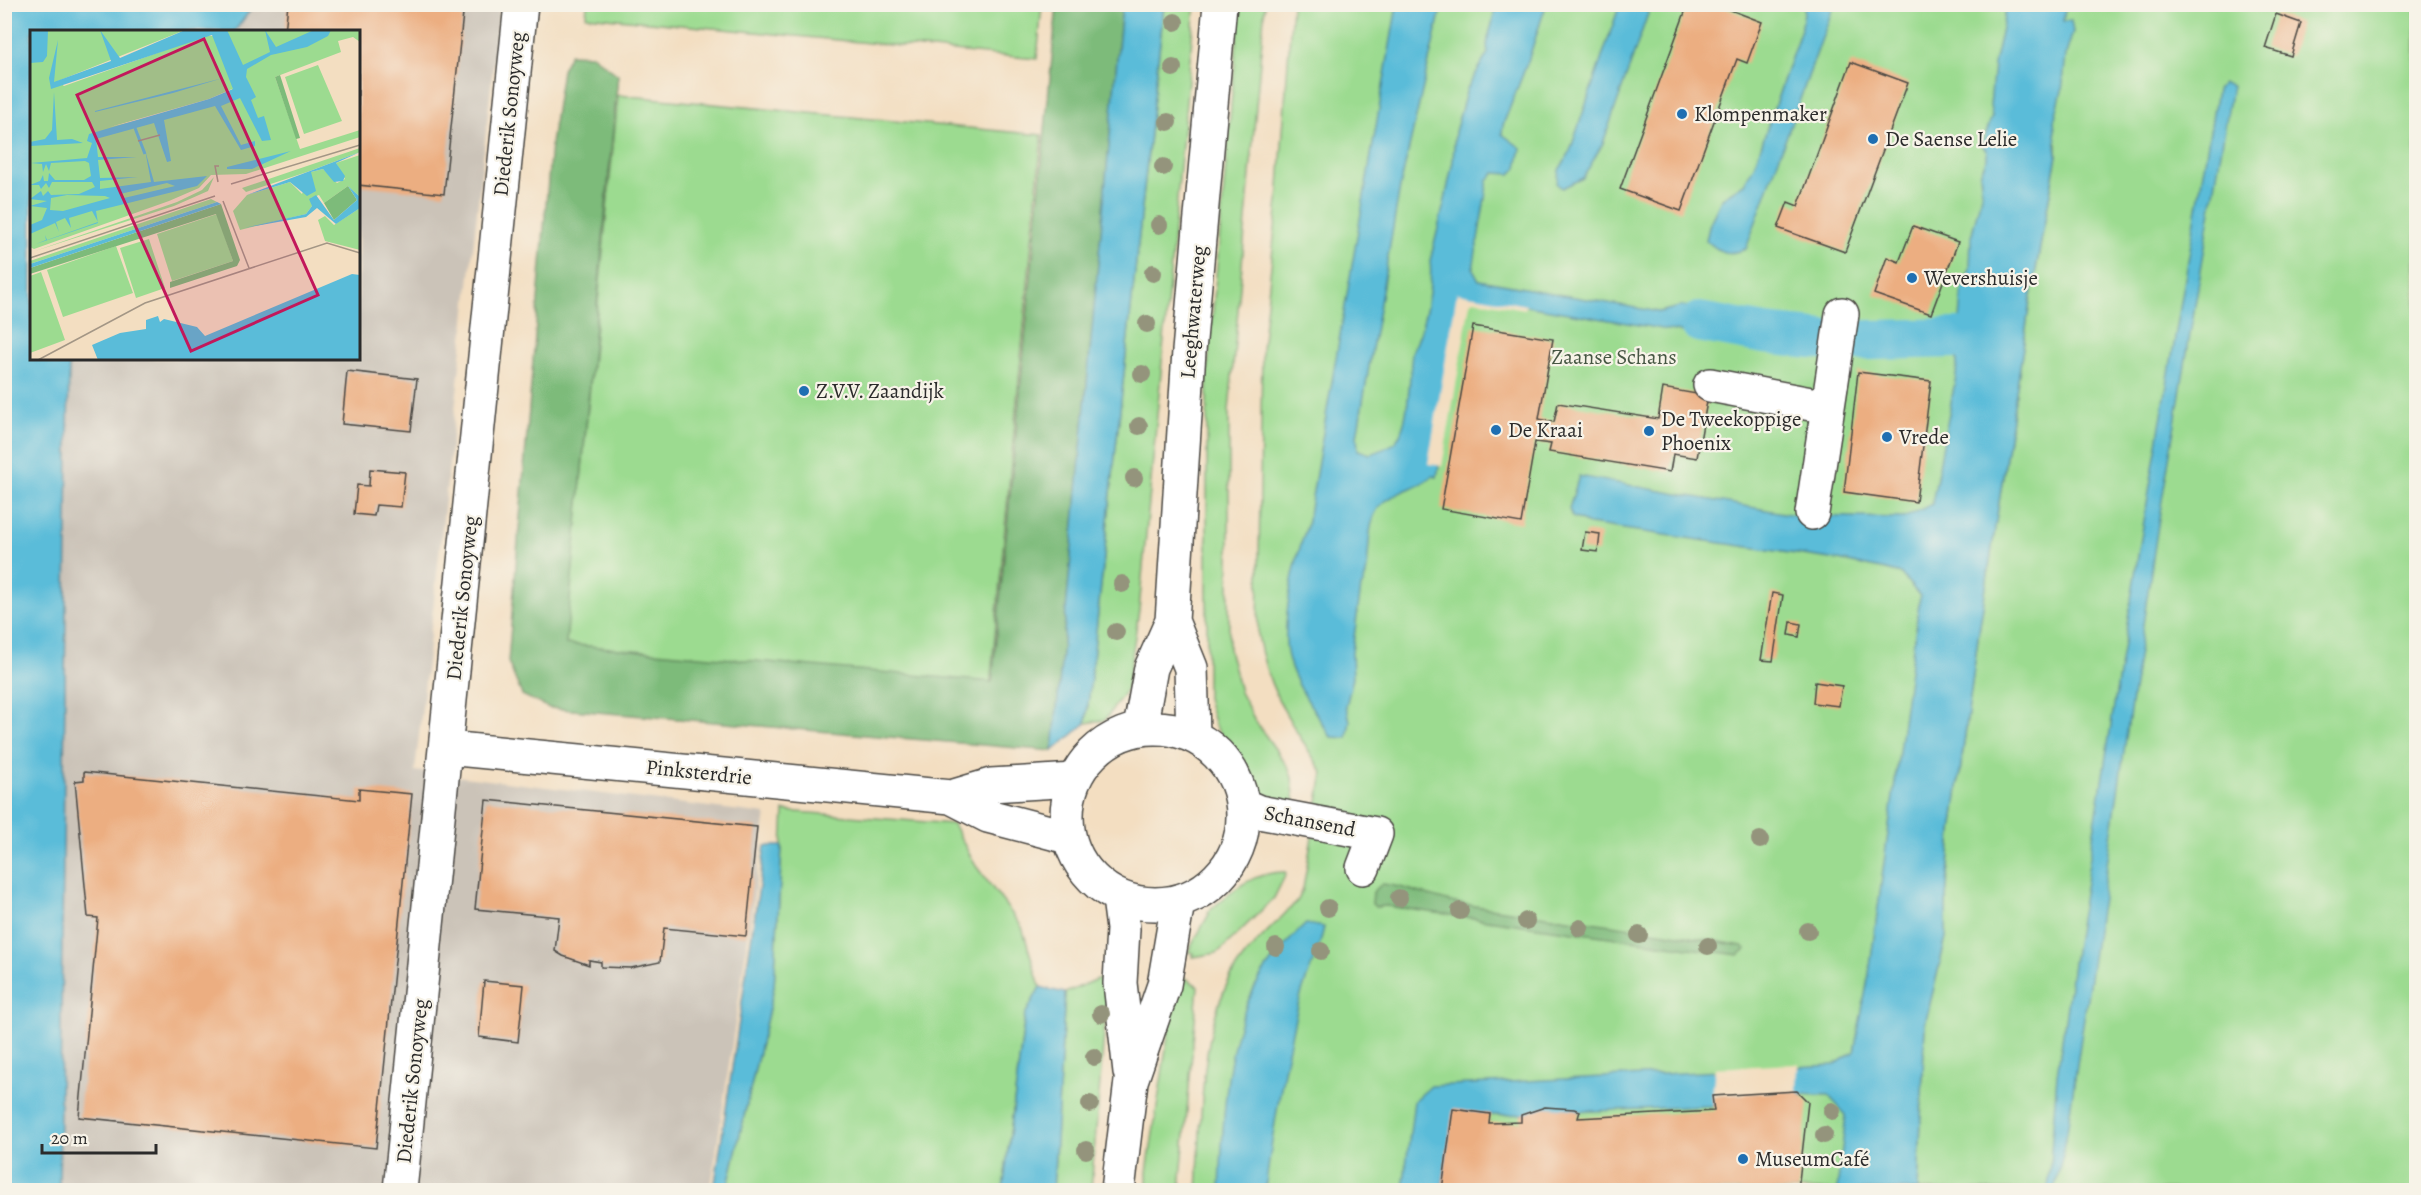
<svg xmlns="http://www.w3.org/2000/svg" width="2421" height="1195" font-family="Alegreya,serif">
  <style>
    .industrial { fill: #cbc3b8 }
    .green { fill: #9cdb90; stroke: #64835e; stroke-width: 1.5 }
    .forest { fill: #7dbb7a; stroke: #547352; stroke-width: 1.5 }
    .water { fill: #5abcd9; stroke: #427482; stroke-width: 1.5 }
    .pier { fill: #f3dec1 }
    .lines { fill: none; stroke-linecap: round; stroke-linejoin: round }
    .canal { stroke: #5abcd9; stroke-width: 40 }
    .building { fill: #ecae81 }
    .pedestrian-casing { stroke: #494642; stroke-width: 36 }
    .minor-casing { stroke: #494642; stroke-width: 36 }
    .secondary-casing { stroke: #494642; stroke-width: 36 }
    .pedestrian { stroke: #fff; stroke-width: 33 }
    .minor { stroke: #fff; stroke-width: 33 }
    .secondary { stroke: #fff; stroke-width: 33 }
    .tree { fill: #94947c }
    .poi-dot { fill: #1f6fb2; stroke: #f7f3e8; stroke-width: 2 }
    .labels { text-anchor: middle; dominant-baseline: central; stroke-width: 4.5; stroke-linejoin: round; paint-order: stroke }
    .street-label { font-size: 21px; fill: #2b2b2b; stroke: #f7f3e8 }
    .poi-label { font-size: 21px; fill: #2b2b2b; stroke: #f7f3e8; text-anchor: start }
    .park-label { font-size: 21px; fill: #475744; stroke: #f7f3e8 }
    .inset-river { fill: none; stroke: #5abcd9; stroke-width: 3 }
    .inset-road { fill: none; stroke: #a39685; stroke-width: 1.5 }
    .view { fill: #c2185b; fill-opacity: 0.15; stroke: #c2185b; stroke-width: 3 }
    .inset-edge { fill: none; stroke: #2b2b2b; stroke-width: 3 }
  </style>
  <rect width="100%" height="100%" fill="#f7f3e8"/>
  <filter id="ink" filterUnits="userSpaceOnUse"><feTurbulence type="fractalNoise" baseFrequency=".0167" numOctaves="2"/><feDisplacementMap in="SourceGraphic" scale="12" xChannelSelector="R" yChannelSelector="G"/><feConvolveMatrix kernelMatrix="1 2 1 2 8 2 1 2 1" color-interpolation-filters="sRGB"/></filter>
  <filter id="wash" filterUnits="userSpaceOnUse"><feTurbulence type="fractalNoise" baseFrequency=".008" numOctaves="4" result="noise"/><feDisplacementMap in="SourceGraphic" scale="24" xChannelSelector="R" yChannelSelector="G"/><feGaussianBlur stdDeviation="1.35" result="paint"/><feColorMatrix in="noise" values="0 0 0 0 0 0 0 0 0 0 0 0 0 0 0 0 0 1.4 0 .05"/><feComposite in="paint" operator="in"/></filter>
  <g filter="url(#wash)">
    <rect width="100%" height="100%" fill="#f3dec1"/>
    <path class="industrial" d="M253 5H500L415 771 766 814 712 1180 707 1190H59L69 359 358 358V32L234 31Z"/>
    <path class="green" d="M587 5V4L1042 5 1037 59 586 16Z
      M1164 5H1195L1139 610 1127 689 1105 720 1086 723Z
      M1240 5H1265L1229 411V649L1240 692 1256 722 1288 767 1292 778 1295 803 1268 798 1259 789 1215 726 1207 698V378Z
      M1292 5H2416V1190H1918L1925 1024 1946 938V897L1952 832 1978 638 2030 302 2057 155V142L1863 1190H1197C1202 1122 1198 1032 1234 971 1247 949 1280 920 1298 900L1303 889 1323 773C1292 724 1268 694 1258 635L1262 350 1278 201Z
      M618 95 1042 135 990 687 565 646Z
      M784 811 953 824 976 866 1022 927 1040 987 1025 1015 1003 1190H727L774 987Z
      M1284 872 1286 874 1274 898 1223 948 1217 953 1193 957V953L1188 952 1209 914 1208 912C1231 892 1251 872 1284 872Z
      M1109 974 1091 1190H1053L1065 993Z
      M1182 976 1198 986 1180 1190H1147V1172L1177 977Z"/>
    <path class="forest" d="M1057 5H1122L1053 751 549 708 522 695 508 662 551 144 562 70 570 54 592 55 618 75 566 644 992 682Z
      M1382 884C1409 886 1434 900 1461 904 1555 918 1649 928 1742 946L1746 949 1739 955 1386 906 1376 907 1372 904 1373 892Z"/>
    <path class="water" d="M5 4 254 5 235 31 32 32V358L69 359 59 1190H4Z
      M1620 4 1651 5 1603 143 1583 178 1562 188 1557 184 1559 170 1569 154Z
      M1122 5H1164L1086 723 1053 751Z
      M1397 5H1442L1400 187 1357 436 1358 450 1370 454C1377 451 1389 448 1395 442 1410 427 1409 374 1412 354 1412 349 1416 346 1417 342 1425 320 1433 283 1430 261L1445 200 1453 161 1455 132 1467 89 1488 53C1484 36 1497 22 1494 5H1546L1528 61 1503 125 1502 134 1521 148 1517 168 1511 174 1494 173 1488 180 1473 269 1479 280 1659 312 1683 306 1755 319 1751 344 1473 297 1467 302 1437 477 1433 476C1417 489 1396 490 1380 506 1363 524 1373 572 1361 587L1352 652 1353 678 1346 706 1350 721 1347 738 1331 737C1316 713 1297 688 1289 661 1279 628 1295 558 1307 526Z
      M1805 5H1834L1746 249C1727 256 1720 253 1706 240L1710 223 1722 198 1744 184 1755 164 1802 26Z
      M2007 5H2066L2063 21H2071L2073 32 2066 54 2062 91 2054 121 2057 155 2030 302 1978 638 1952 832 1946 897V938L1925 1024 1918 1190H1837L1846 1115 1828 1095 1755 1093 1710 1106 1453 1117 1442 1190H1403L1414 1101 1431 1086 1834 1065 1854 1052 1869 974 1920 596 1901 574 1886 570 1838 560 1589 524 1572 517 1569 509 1579 476 1800 516 1904 518 1932 504 1956 376 1962 292 1970 268 1971 237 1982 193 1980 174 1987 158V151L1982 145 1992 116 1990 106 1994 64Z
      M2222 83 2232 86 2159 518 2064 1151 2054 1190H2048L2057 1075 2074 957 2136 568 2217 90Z
      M765 846H782L774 987 727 1190H714Z
      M1306 924 1324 927C1318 956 1303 981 1297 1010 1283 1070 1273 1130 1265 1190H1220C1223 1122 1224 1036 1261 976 1273 957 1290 939 1306 924Z
      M1040 987 1065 993 1053 1190H1003L1025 1015Z"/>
    <path class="pier" d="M1457 293 1526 305 1525 309 1474 300 1470 303 1442 466 1428 464Z
      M1798 1064 1797 1091 1712 1096 1715 1068Z"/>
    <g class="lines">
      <path class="canal" d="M1699 322 1765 334 1832 341 1958 338"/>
    </g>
    <g id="blocks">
      <path class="building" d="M288 4H464L444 194 358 185V32H285Z
        M1688 4H1715L1762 22 1747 63 1737 59 1681 211 1620 189Z
        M2276 14 2301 23 2291 56 2265 48Z
        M1851 62 1908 83 1845 252 1778 228 1788 202 1798 206Z
        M1913 226 1958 242 1931 314 1874 294 1887 257 1899 262Z
        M1473 326 1553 339 1539 419 1554 422 1558 403 1658 419 1663 388 1708 396 1697 458 1673 454 1670 472 1549 452 1551 444 1535 442 1521 523 1441 509Z
        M347 371 417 379 411 431 342 424Z
        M1858 372 1931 381 1916 502 1844 492Z
        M370 469 405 472 401 507 376 505 374 516 354 514 357 485 369 486Z
        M1585 532 1600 534 1598 552 1582 550Z
        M1772 593 1783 595 1773 661 1761 660Z
        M1791 622 1801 624 1799 637 1789 635Z
        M1815 682 1842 686 1839 706 1813 703Z
        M84 772 359 800V789L412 794 376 1148 79 1117 98 918 88 917 75 781 84 780Z
        M486 800 757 827 746 936 664 928 660 962 631 968 601 967V962L589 960V965L563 956 555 951 559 917 475 909Z
        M484 981 524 985 518 1042 479 1037Z
        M1797 1091 1808 1102 1798 1190H1442L1453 1109 1490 1114 1489 1123 1521 1122V1115L1545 1107 1574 1109 1580 1111 1578 1118 1714 1111 1712 1096Z"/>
    </g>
  </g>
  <g filter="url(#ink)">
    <use href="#blocks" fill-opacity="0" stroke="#494642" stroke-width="1.5"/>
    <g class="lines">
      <g class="pedestrian-casing">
        <path id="pedestrian" d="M1710 385 1827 407
          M1812 513 1842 314"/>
      </g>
      <g class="minor-casing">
        <path id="minor" d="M447 748 951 797 991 785 1074 780
          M951 797 988 816 1068 837
          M1243 805 1259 812 1376 834 1363 868
          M400 1190 521 4"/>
      </g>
      <g class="secondary-casing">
        <path id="secondary" d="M1172 621 1191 668 1193 735
          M1067 816a88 88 0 1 1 176 0a88 88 0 1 1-176 0Z
          M1140 728 1151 668 1172 621 1189 351 1220 4
          M1119 898 1123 929 1120 983 1130 1072
          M1118 1190 1131 1081 1164 985 1178 902"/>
      </g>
      <use href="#pedestrian" class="pedestrian"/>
      <use href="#minor" class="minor"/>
      <use href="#secondary" class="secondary"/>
    </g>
    <g class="tree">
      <circle cx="1175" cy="22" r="9"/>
      <circle cx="1173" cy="68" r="9"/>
      <circle cx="1168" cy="122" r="9"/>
      <circle cx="1163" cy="167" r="9"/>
      <circle cx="1159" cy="225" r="9"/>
      <circle cx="1153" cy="273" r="9"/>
      <circle cx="1147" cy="324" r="9"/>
      <circle cx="1142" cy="374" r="9"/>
      <circle cx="1139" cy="426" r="9"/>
      <circle cx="1134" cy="478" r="9"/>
      <circle cx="1122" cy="584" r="9"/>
      <circle cx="1116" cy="632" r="9"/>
      <circle cx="1760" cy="840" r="9"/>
      <circle cx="1399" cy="898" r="9"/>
      <circle cx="1328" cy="908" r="9"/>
      <circle cx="1460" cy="911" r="9"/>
      <circle cx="1526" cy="921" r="9"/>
      <circle cx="1580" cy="928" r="9"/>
      <circle cx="1808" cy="931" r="9"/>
      <circle cx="1639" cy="935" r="9"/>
      <circle cx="1708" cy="946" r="9"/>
      <circle cx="1276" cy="947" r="9"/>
      <circle cx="1321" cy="951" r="9"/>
      <circle cx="1101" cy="1014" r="9"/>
      <circle cx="1094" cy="1057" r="9"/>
      <circle cx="1090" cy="1104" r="9"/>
      <circle cx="1832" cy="1111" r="9"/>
      <circle cx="1824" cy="1135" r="9"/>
      <circle cx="1086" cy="1150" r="9"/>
    </g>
  </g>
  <g class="poi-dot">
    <circle cx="1682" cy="114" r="6"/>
    <circle cx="1873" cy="139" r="6"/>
    <circle cx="1912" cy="278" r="6"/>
    <circle cx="804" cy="391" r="6"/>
    <circle cx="1496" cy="430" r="6"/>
    <circle cx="1649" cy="431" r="6"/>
    <circle cx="1887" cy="437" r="6"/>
    <circle cx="1743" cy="1159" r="6"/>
  </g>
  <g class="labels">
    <g class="street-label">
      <text transform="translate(509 114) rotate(-84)">Diederik Sonoyweg</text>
      <text transform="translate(1193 312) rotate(-85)">Leeghwaterweg</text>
      <text transform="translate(462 598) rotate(-84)">Diederik Sonoyweg</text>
      <text transform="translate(699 772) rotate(6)">Pinksterdrie</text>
      <text transform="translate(1310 821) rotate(11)">Schansend</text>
      <text transform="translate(412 1081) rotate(-84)">Diederik Sonoyweg</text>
    </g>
    <g class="poi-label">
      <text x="1694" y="114">Klompenmaker</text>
      <text x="1885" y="139">De Saense Lelie</text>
      <text x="1924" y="278">Wevershuisje</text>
      <text x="816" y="391">Z.V.V. Zaandijk</text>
      <text x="1661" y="419">De Tweekoppige<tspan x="1661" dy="24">Phoenix</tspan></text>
      <text x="1508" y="430">De Kraai</text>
      <text x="1899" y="437">Vrede</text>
      <text x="1755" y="1159">MuseumCafé</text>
    </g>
    <g class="park-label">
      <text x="1614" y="357">Zaanse Schans</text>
    </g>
  </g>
  <g transform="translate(30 30)">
    <rect width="330" height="330" fill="#f3dec1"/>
    <path d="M0 0H155L28 51 34 56 175 6H184L188 12 182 0H330V12L323 7 308 11 311 22 245 47 270 119 330 100V107L216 144 181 145 169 158 139 171 4 219 0 217ZM202 59 204 67 80 97 179 69ZM288 35 312 91 274 104 255 47ZM330 118V122L277 142 216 162 212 158ZM330 125V167L318 156 294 173 289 165 281 168 282 176 276 184 210 200 203 181 217 165 260 152 272 164 281 142 293 139 307 153 315 149 306 133ZM184 147 178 161 144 176 5 221 147 172 172 160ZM181 169 187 172 0 234V231ZM330 178V220L295 211 288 190 295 186 304 195ZM187 184 203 231 142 251 127 204ZM119 209 135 258 106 268 90 218ZM86 216 103 263 33 287 17 240ZM11 242 35 310 0 323V246Z" fill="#9cdb90" fill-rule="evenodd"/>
    <path d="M250 45 270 108 266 109 245 47ZM318 156 327 170 304 190 294 173ZM191 174 210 230 207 236 140 258V252L203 231 186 184 0 244V238Z" fill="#7dbb7a"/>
    <path d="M0 0H18L17 26 13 32 0 33ZM70 0 90 28 155 0H197L213 35 240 22 235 0 246 17 284 0H301L298 6 277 17 241 25 217 39 216 47 226 67 221 70 228 88 234 86 241 110 232 111 210 68 191 76 211 115 225 111V116L211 120 185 76 134 90 141 131 137 132 124 93 66 109 68 127H107L68 130 70 148 108 147 70 151V159L121 152 115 120 124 152 177 146 167 156 66 181 68 193 6 214 16 210 15 205 17 210 68 192 62 181 39 188 41 198 35 188 26 192 29 202 25 193 0 204V195L12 190 17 178 0 176 17 171 0 169 11 161 13 166 18 161 21 165 49 164 65 157 62 152H22L19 158 16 153 11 159 9 155H0L10 151 13 145 14 151H18L19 143 25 150H54L61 146 59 133 55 131 21 133 19 141 16 134 13 142 12 134 1 133 57 128 62 113 57 111 59 104 179 69 203 59 182 5 21 59 19 48 28 10 24 52 81 31ZM137 153 145 156 94 168 90 164ZM37 165 75 166 80 168 33 181 20 180 21 168ZM193 48 143 63 65 82V81ZM24 62 27 110 42 109 53 113 0 116V112L15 109 22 100ZM261 121 222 139H197V137ZM330 122 306 133 315 146 313 151 304 152 293 139 281 142 286 161 277 166 260 152 217 165ZM318 156 330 167V178L306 194 287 178 276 187 214 198 276 184 282 176 279 169 286 165 304 190 327 170ZM187 172 191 174 0 238V234ZM322 244 330 245V330H68L62 315 90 303 116 299V290L128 286 130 292 134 289 167 297 175 306Z" fill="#5abcd9" fill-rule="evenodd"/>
    <path class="inset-river" d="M105 98 115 124"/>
    <path class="inset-road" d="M108 111 130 105M188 152 185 136H189M201 154 330 115M193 171 219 238M0 228 185 166M8 330 115 273 297 213 330 223"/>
    <path class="view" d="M174 9 288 265 161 321 47 65Z"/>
    <rect width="330" height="330" class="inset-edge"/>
  </g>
  <rect width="2421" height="1195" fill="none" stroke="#f7f3e8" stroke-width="24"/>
  <path d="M42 1144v9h114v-9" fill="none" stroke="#2b2b2b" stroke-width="3"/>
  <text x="51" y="1144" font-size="18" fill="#2b2b2b" stroke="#f7f3e8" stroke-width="4.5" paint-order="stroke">20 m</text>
</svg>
